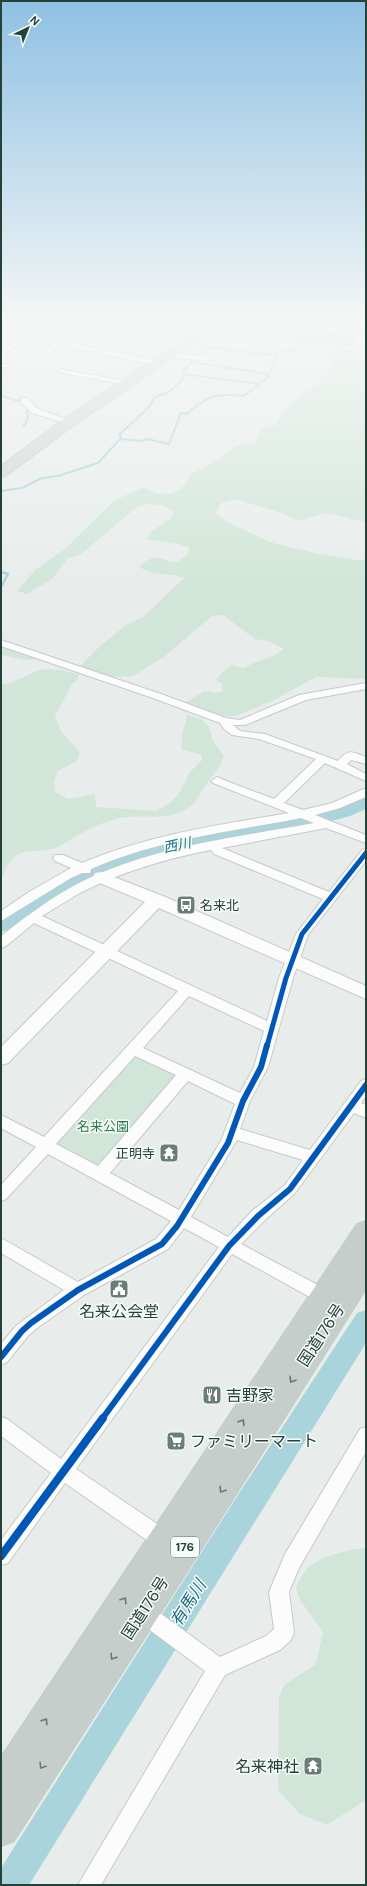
<svg xmlns="http://www.w3.org/2000/svg" width="367" height="1886" font-family="'DM Sans','Noto Sans JP',sans-serif">
  <style>
    .green { fill: #d1e6d8 }
    .lines { fill: none; stroke-linecap: round; stroke-linejoin: round }
    .stream-far1 { stroke: #a9d4db; stroke-width: 2 }
    .stream { stroke: #a9d4db; stroke-width: 2.5 }
    .river { fill: #a9d4db; fill-rule: evenodd }
    .minor-casing { stroke: #c5cac8; stroke-width: 2 }
    .tertiary-casing { stroke: #c5cac8; stroke-width: 2 }
    .primary-casing { stroke: #c3ccc9; stroke-width: 2 }
    .trunk-casing { stroke: #c3ccc9; stroke-width: 2 }
    .motorway-casing { stroke: #c3ccc9; stroke-width: 2 }
    .minor { fill: #fcfcfc; fill-rule: evenodd }
    .tertiary { fill: #fcfcfc; fill-rule: evenodd }
    .primary { fill: #cfd7d5; fill-rule: evenodd }
    .trunk { fill: #c6cecc; fill-rule: evenodd }
    .motorway { fill: #bcc4c2; fill-rule: evenodd }
    .rail { stroke: #c9cdcc; stroke-width: 2; stroke-dasharray: 5 2.5; stroke-linecap: butt }
    .motorway-bridge-casing { stroke: #c3ccc9; stroke-width: 14; stroke-linecap: butt }
    .motorway-bridge { stroke: #bcc4c2; stroke-width: 14 }
    .cycleway-far2-casing { stroke: #f7fbf9; stroke-width: 8 }
    .cycleway-far1-casing { stroke: #f7fbf9; stroke-width: 8 }
    .cycleway-casing { stroke: #f7fbf9; stroke-width: 10 }
    .cycleway-far2 { stroke: #0057b8; stroke-width: 5 }
    .cycleway-far1 { stroke: #0057b8; stroke-width: 6 }
    .cycleway { stroke: #0057b8; stroke-width: 8 }
    .oneway { stroke: #657a74 }
    .labels { text-anchor: middle; dominant-baseline: central; stroke-width: 3; stroke-linejoin: round; paint-order: stroke }
    .shield { fill: #f7fbf9; stroke: #637a73; stroke-width: 1 }
    .shield-label { font-size: 12px; font-weight: bold; fill: #24423a }
    .poi-label { font-size: 13px; fill: #24423a; stroke: #f7fbf9; text-anchor: start }
    .park-label { font-size: 13px; fill: #2d7a4b; stroke: #f7fbf9 }
    .water-label { font-size: 14px; font-style: italic; fill: #1c6f80; stroke: #f7fbf9 }
    .near-poi-label { font-size: 16px; fill: #24423a; stroke: #f7fbf9; text-anchor: start }
    .near-street-label { font-size: 16px; fill: #24423a; stroke: #f7fbf9 }
    .near-water-label { font-size: 17px; font-style: italic; fill: #1c6f80; stroke: #f7fbf9 }
  </style>
  <rect width="100%" height="100%" fill="#e8edeb"/>
  <path class="green" d="M336 348 366 352V522L326 513 300 520 294 519 281 513 235 499 221 503 219 506 216 514 233 525 273 543 318 554 357 560H366V679L316 677 274 700 236 716H222L186 702 205 691 215 693 223 691 222 684 216 679 230 665 244 668C257 660 272 659 284 649L269 641 255 639 223 615 212 616 164 657 133 676 113 677 80 666 100 646 126 625 143 617 184 578C169 572 151 577 139 566 159 550 160 562 178 562L187 554 190 548 179 544 146 539 152 531 171 518 174 513 168 508 160 505 149 504 137 507 81 554 68 558 52 579 27 594 17 591 35 570 65 549 115 500 144 487C148 489 154 493 158 494 174 495 185 489 191 474L222 458 235 446 255 443 261 430 277 424 285 409 317 384 322 376 330 369V355Z
    M1 646 38 659 26 660 1 655Z
    M45 669 61 670 78 674 79 678 72 684 55 716 61 731 80 752 77 761 58 771 54 781 55 792 68 799 95 794 96 807 156 811 170 803 180 792 190 772 202 760V756L197 753 182 750C180 738 185 727 187 714L202 720 209 727 213 741 224 756C220 769 210 778 203 789 200 793 198 798 195 802 172 827 139 810 112 820 99 824 85 831 73 838 67 841 61 846 55 848 45 852 35 850 25 852 12 853 4 871 1 881V684C17 684 29 672 45 669Z
    M140 1055 176 1073 177 1078 105 1163 94 1166 57 1146 56 1141 133 1056Z
    M366 1548V1800L327 1825 300 1814 278 1790 279 1698 284 1685 316 1664 323 1632 300 1600 296 1587C300 1580 303 1572 310 1566 322 1556 350 1549 366 1548Z"/>
  <g class="lines">
    <path class="stream-far1" d="M226 327 312 343
      M325 331 333 323
      M191 362 268 374
      M183 374 259 384
      M1 395 17 401 20 400
      M23 426 26 423 28 415 26 411 30 409 28 407
      M121 439 141 441 147 439 169 444 181 413 187 414C207 395 217 393 244 396L267 378 277 356 274 355
      M1 491 22 488 42 478 58 476 98 463 121 438 120 434 148 408 155 397 169 392 182 380 183 371 206 347 274 355 310 344 318 338"/>
    <path class="stream" d="M1 572 8 574 1 587"/>
    <path class="river" d="M366 796V809L350 816 324 823 167 853 139 861 83 882 25 917 8 930 1 932V915C94 845 213 832 324 811L338 808Z
      M366 1310V1343L29 1885H1V1868L238 1495 357 1313Z"/>
    <g class="minor-casing">
      <path id="minor" d="M7 323H15L9 329 58 340 81 323H88L134 333 187 340 191 342 187 344 134 337 86 326 66 341 155 361 159 363 155 365 61 345 43 356 39 354 40 352 54 343 31 338 1 355V350L24 336 2 332 1 328Z
        M214 323H227L260 330 256 332Z
        M336 323H344L322 342H316V338Z
        M164 353 212 357 216 359 212 361 167 357H164Z
        M1 364H9L10 366 1 368Z
        M59 369 126 381 130 383 126 385 62 373 58 371Z
        M21 398H27L38 409 73 422 69 424 32 413 21 402Z
        M1 640 161 694 226 718 240 720 299 695 366 683V689L306 700 245 725H233L240 731 265 734 338 761C349 748 352 752 366 757V764L351 760 347 764 366 774V781L325 763 284 803 303 810 332 803 366 788V797L340 808 315 815 366 835V843L326 828 222 848 329 892 362 850 366 849V861L308 935 293 978 268 1067 250 1101 240 1129 310 1150 361 1081 366 1079V1096L361 1103 366 1105V1118L354 1113 295 1193 264 1221 241 1244 329 1291 331 1296 329 1301 323 1303 317 1301 232 1254 76 1469 172 1534 174 1541 172 1548 165 1550 158 1548 65 1483 8 1563 1 1565V1540L51 1473 1 1436V1417L7 1419 61 1459 219 1247 184 1228 168 1249 84 1295 37 1328 28 1336 7 1362 1 1365V1344L16 1326 64 1290 1 1253V1238L78 1282 156 1239 171 1221 48 1154 6 1199 1 1201V1185L36 1147 1 1128V1115L44 1137 178 991 34 923 6 946 1 948V936C23 919 44 903 68 889 141 848 233 838 314 823L301 818C230 832 159 839 91 869L90 873H82L71 878 1 921V911L29 892 71 868 55 861 53 858 55 855H63L82 863C148 835 218 825 289 813L213 783 211 781 217 777 221 779 274 799 316 759 259 739 232 735 224 729 220 723 153 698 1 646ZM211 850 214 854 323 899 296 934 279 978 267 1021 42 916C54 909 66 901 78 894 120 872 165 859 211 850ZM189 996 264 1031 254 1067 240 1093 143 1048ZM135 1056 176 1075 98 1166 56 1144ZM188 1081 235 1104 221 1141 179 1210 110 1173ZM237 1140 303 1160 285 1185 252 1211 228 1237 191 1217Z
        M366 1427V1452L299 1568 289 1592 294 1633 291 1640 280 1650 225 1675 101 1885H78L205 1671 135 1619 132 1612 135 1605 142 1602 149 1605 220 1657 266 1636 274 1629 269 1592 285 1554 360 1429Z"/>
    </g>
    <g class="tertiary-casing">
      <path id="tertiary" d="M101 872 163 896 366 986V999L159 908 8 1063 1 1065V1047L145 902 95 881 93 877 95 873Z"/>
    </g>
    <g class="primary-casing">
      <path id="primary" d="M210 323H223L74 425 6 476 1 477V466L64 419Z"/>
    </g>
    <g class="trunk-casing">
      <path id="trunk" d="M366 1221V1289L192 1564 14 1841 1 1846V1757L357 1224Z"/>
    </g>
    <g class="motorway-casing">
      <path id="motorway" d="M345 323 366 327V335L341 330 339 327 341 324Z"/>
    </g>
    <use href="#minor" class="minor"/>
    <use href="#tertiary" class="tertiary"/>
    <use href="#primary" class="primary"/>
    <use href="#trunk" class="trunk"/>
    <use href="#motorway" class="motorway"/>
    <path class="rail" d="M1 326 5 323"/>
    <g class="motorway-bridge-casing">
      <path id="motorway-bridge" d="M244 323 348 339"/>
    </g>
    <use href="#motorway-bridge" class="motorway-bridge"/>
    <g class="cycleway-far2-casing">
      <path id="cycleway-far2" d="M267 1046 286 978 302 934 366 853"/>
    </g>
    <g class="cycleway-far1-casing">
      <path id="cycleway-far1" d="M1 1357 22 1331 31 1323 78 1290 162 1244 177 1226 228 1143 243 1101 261 1067 267 1045
        M102 1419 229 1246 258 1216 290 1189 366 1085"/>
    </g>
    <g class="cycleway-casing">
      <path id="cycleway" d="M1 1556 103 1418"/>
    </g>
    <use href="#cycleway-far2" class="cycleway-far2"/>
    <use href="#cycleway-far1" class="cycleway-far1"/>
    <use href="#cycleway" class="cycleway"/>
  </g>
  <defs><path id="oneway-chevron" d="M-2-3.5L2.5 0L-2 3.5" fill="none" stroke-width="1.6" stroke-linecap="round" stroke-linejoin="round"/></defs>
  <g class="oneway">
    <use href="#oneway-chevron" transform="translate(292 1380) rotate(123)"/>
    <use href="#oneway-chevron" transform="translate(242 1422) rotate(-57)"/>
    <use href="#oneway-chevron" transform="translate(222 1490) rotate(123)"/>
    <use href="#oneway-chevron" transform="translate(124 1600) rotate(-57)"/>
    <use href="#oneway-chevron" transform="translate(113 1657) rotate(123)"/>
    <use href="#oneway-chevron" transform="translate(45 1721) rotate(-57)"/>
    <use href="#oneway-chevron" transform="translate(42 1766) rotate(123)"/>
  </g>
  <linearGradient id="sky" x2="0" y2="1"><stop stop-color="#8fc1e3"/><stop offset="0.55" stop-color="#f5f7f6"/><stop offset="1" stop-color="#f5f7f6" stop-opacity="0"/></linearGradient>
  <rect width="367" height="587" fill="url(#sky)"/>
  <defs>
    <g id="bus-square" transform="scale(1)"><rect x="-9" y="-9" width="18" height="18" rx="4" fill="#697e78" stroke="#f7fbf9"/><path d="M-5-6H5V4H4V6H2V4H-2V6H-4V4H-5ZM-3.5-4V0h7V-4ZM-3.5 1.2v1.5H-2V1.2ZM2 1.2v1.5H3.5V1.2Z" fill="#fff"/></g>
    <g id="temple-square" transform="scale(1)"><rect x="-9" y="-9" width="18" height="18" rx="4" fill="#697e78" stroke="#f7fbf9"/><path d="M0-6L5-2H3V0L6.5 2.5H4V6H1.5V3h-3V6H-4V2.5H-6.5L-3 0V-2H-5Z" fill="#fff"/></g>
    <g id="civic-square" transform="scale(1)"><rect x="-9" y="-9" width="18" height="18" rx="4" fill="#697e78" stroke="#f7fbf9"/><path d="M-.6-6.5H3V-4.5H.6V-3L4-1V1h2V6H-6V1h2V-1L-.6-3ZM-1.2 2.5V6h2.4V2.5Z" fill="#fff"/></g>
    <g id="restaurant-square" transform="scale(1)"><rect x="-9" y="-9" width="18" height="18" rx="4" fill="#697e78" stroke="#f7fbf9"/><path d="M-5-6h1v4h1v-4h1v4h1v-4h1v5L-1.5 .5V6h-2V.5L-5-1ZM5-6V6H3V1.5H1.5Q1.5-4 5-6Z" fill="#fff"/></g>
    <g id="supermarket-square" transform="scale(1)"><rect x="-9" y="-9" width="18" height="18" rx="4" fill="#697e78" stroke="#f7fbf9"/><path d="M-6-5.5h2.5l.6 2H6L4.5 2H-2.5L-4.4-4H-6ZM-1.5 3.2a1.3 1.3 0 1 0 .1 0ZM3 3.2a1.3 1.3 0 1 0 .1 0Z" fill="#fff"/></g>
  </defs>
  <g fill-rule="evenodd">
    <use href="#bus-square" x="186" y="905"/>
    <use href="#temple-square" x="169" y="1153"/>
    <use href="#civic-square" x="119" y="1289"/>
    <use href="#restaurant-square" x="212" y="1395"/>
    <use href="#supermarket-square" x="176" y="1441"/>
    <use href="#temple-square" x="313" y="1766"/>
  </g>
  <g class="labels">
    <rect class="shield" x="171" y="1537" width="28" height="20" rx="3"/>
    <g class="shield-label">
      <text x="185" y="1547">176</text>
    </g>
    <g class="poi-label">
      <text x="200" y="905">名来北</text>
      <text x="155" y="1153" text-anchor="end">正明寺</text>
    </g>
    <g class="park-label">
      <text x="103" y="1126">名来公園</text>
    </g>
    <g class="water-label">
      <text transform="translate(177 845) rotate(-12)">西川</text>
    </g>
    <g class="near-poi-label">
      <text x="119" y="1311" text-anchor="middle">名来公会堂</text>
      <text x="226" y="1395">吉野家</text>
      <text x="190" y="1441">ファミリーマート</text>
      <text x="299" y="1766" text-anchor="end">名来神社</text>
    </g>
    <g class="near-street-label">
      <text transform="translate(321 1335) rotate(-57)">国道176号</text>
      <text transform="translate(145 1608) rotate(-57)">国道176号</text>
    </g>
    <g class="near-water-label">
      <text transform="translate(188 1603) rotate(-58)">有馬川</text>
    </g>
  </g>
  <rect width="367" height="1886" fill="none" stroke="#24423a" stroke-width="4"/>
  <g transform="translate(28 28) rotate(43)" stroke="#f7fbf9" stroke-width="3" paint-order="stroke">
  <path d="M0-3L7 15L0 10L-7 15Z" fill="#24423a"/>
  <text y="-6" font-size="11" font-weight="bold" text-anchor="middle" fill="#24423a">N</text>
  </g>
</svg>
